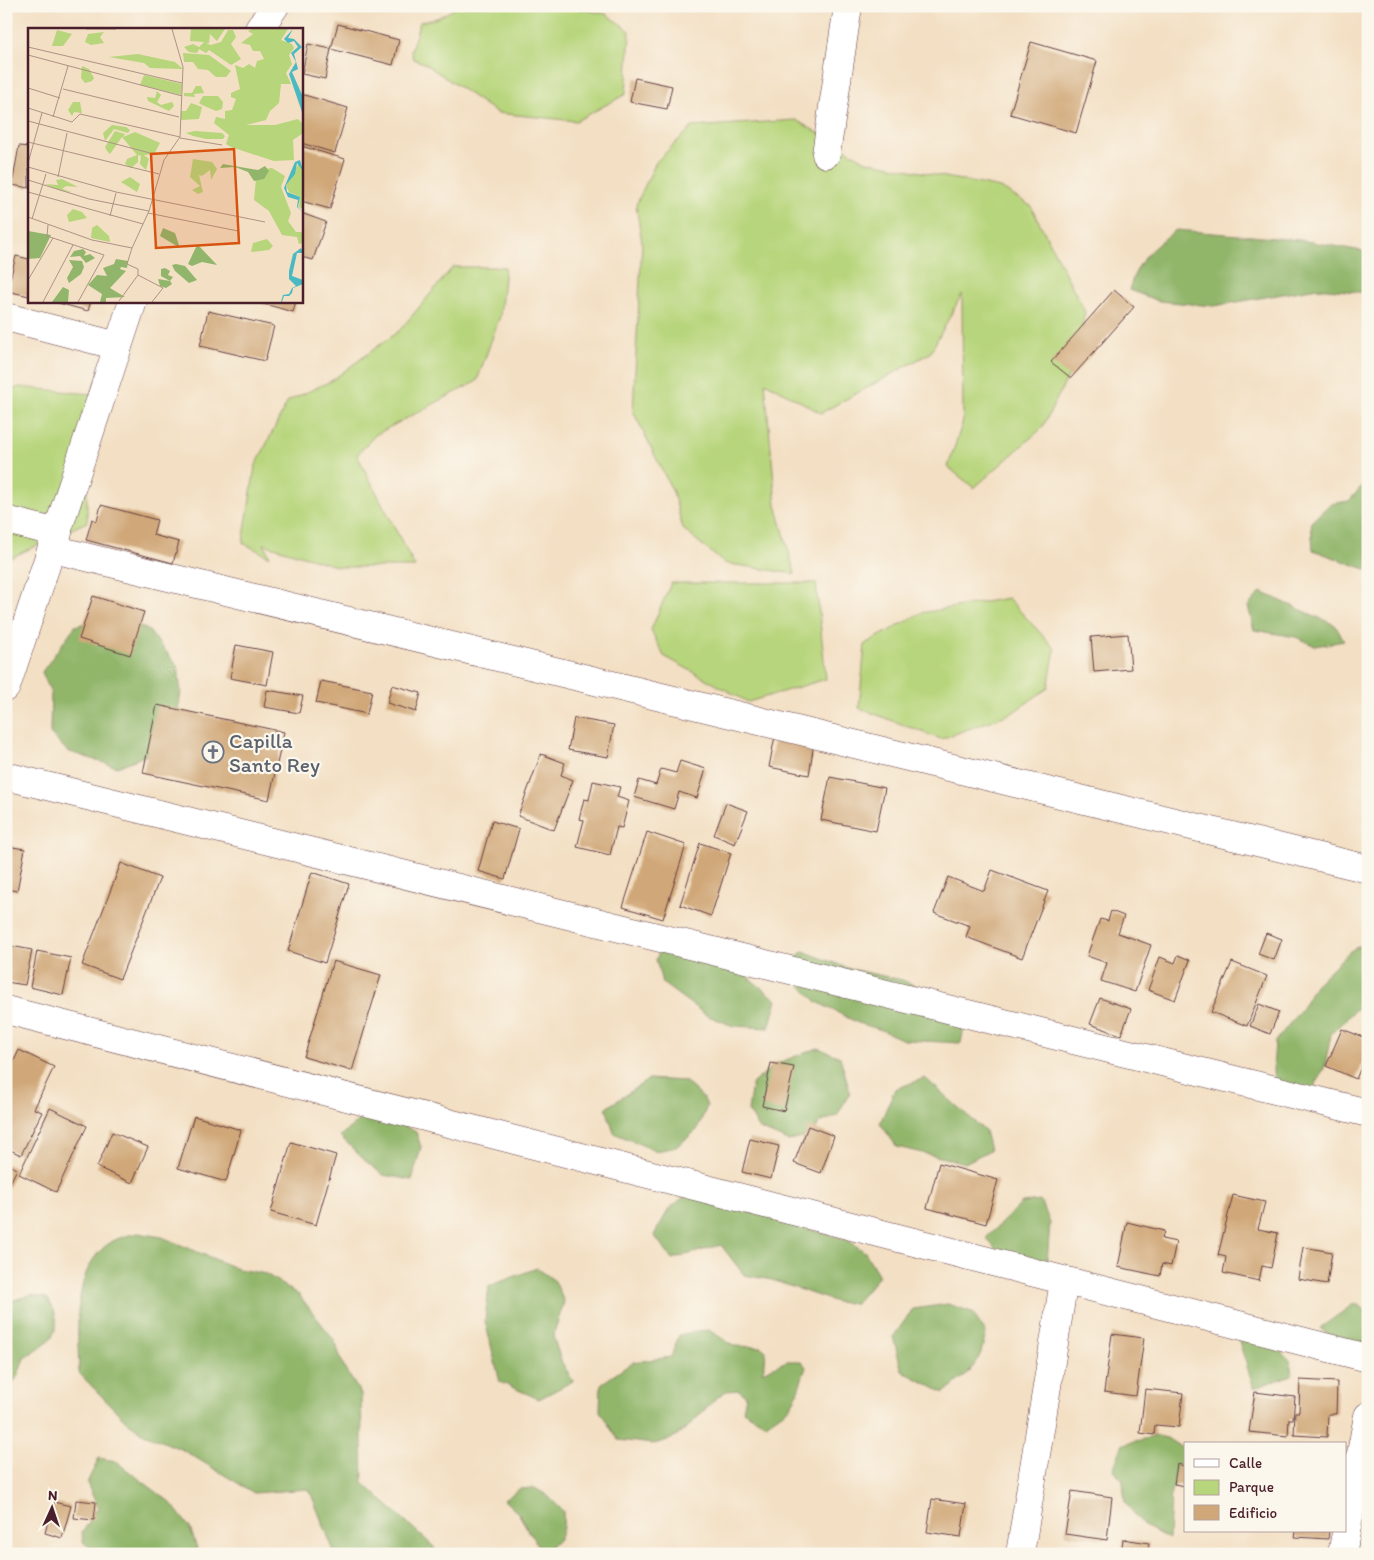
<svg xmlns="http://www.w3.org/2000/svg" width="1374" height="1560" font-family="Itim,sans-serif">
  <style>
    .green { fill: #b7d57b; stroke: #807a53 }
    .forest { fill: #91b66b; stroke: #6e6a4b }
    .building { fill: #d0a778 }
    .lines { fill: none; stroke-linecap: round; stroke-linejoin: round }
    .minor-casing { stroke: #633c42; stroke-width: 29 }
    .major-casing { stroke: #633c42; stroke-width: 29 }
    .minor { stroke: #fff; stroke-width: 28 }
    .major { stroke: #fff; stroke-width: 28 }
    .labels { text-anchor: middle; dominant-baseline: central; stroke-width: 4.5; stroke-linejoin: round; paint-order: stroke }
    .worship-label { font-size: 21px; fill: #5b616d; stroke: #fbf7ec; text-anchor: start }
    .inset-road { fill: none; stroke: #af9286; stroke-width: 1 }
    .view { fill: #d8530f; fill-opacity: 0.15; stroke: #d8530f; stroke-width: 2.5 }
    .inset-edge { fill: none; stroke: #4a1f2b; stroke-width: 2.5 }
  </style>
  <rect width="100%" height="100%" fill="#fbf7ec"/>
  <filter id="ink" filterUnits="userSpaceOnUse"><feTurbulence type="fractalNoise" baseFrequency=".02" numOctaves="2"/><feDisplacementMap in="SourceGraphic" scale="10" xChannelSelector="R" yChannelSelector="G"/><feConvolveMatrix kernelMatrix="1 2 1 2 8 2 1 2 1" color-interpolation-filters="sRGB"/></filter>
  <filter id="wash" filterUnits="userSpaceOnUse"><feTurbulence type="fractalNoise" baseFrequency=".0096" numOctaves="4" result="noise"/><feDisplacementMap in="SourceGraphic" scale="20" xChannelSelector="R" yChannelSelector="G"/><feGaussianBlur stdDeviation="1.12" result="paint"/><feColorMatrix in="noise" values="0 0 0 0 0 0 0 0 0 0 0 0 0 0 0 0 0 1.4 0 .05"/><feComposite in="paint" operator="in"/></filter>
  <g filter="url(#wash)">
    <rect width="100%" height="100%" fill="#f3dfc3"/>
    <path class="green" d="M460 6H564L606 14 630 31 626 94 576 121 497 113 424 63 413 59 411 50 420 22 437 18Z
      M796 120 866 161 1000 188 1031 206 1085 312 1075 363 1042 428 974 488 948 467 963 421 962 294 930 353 821 413 765 382 776 505 795 574 724 563 683 529 673 492 633 411 642 242 636 205 656 162 692 127Z
      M453 267H505L500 316 477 381 375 435 357 455 415 567H339L264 544 270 557 243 543 255 467 288 401 331 381 400 330Z
      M20 387 101 395 87 473V522L6 560V391Z
      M671 583H816L826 679 748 702 664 656 651 630Z
      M1008 598 1055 649 1048 688 1012 713 941 739 859 708 865 644 921 613Z"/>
    <path class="forest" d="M1176 230 1300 240 1368 252V293L1317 288 1214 306 1159 301 1129 290C1138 259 1151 249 1176 230Z
      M1368 479V570L1313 550 1311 522 1330 504 1349 501Z
      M1261 592 1335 625 1344 641 1315 646 1296 637 1254 630 1248 606Z
      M120 614 149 631 177 665 181 692 175 728 147 755 117 767 67 751 50 733 51 693 42 672 75 626Z
      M667 936 709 961 745 975 777 1000 769 1028 733 1026 706 1015 662 983 656 959Z
      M1363 944 1368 946V1008L1356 1009 1331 1034 1325 1066 1306 1103 1277 1098 1273 1072 1275 1042 1302 1008 1315 985 1350 951Z
      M803 951 850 969 902 980 931 992 954 1009 963 1032 961 1043 904 1040 879 1029 858 1023 817 1002 784 969Z
      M818 1048 840 1057 850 1092 837 1116 819 1123 812 1136 788 1141 760 1129 748 1111 752 1084 775 1064Z
      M925 1078 985 1131 990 1150 965 1163 897 1147 880 1123 895 1089Z
      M649 1079 685 1081 704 1099 707 1106 697 1130 676 1147 656 1151 614 1133 606 1108Z
      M372 1110 416 1132 421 1147 412 1180 383 1175 363 1159 340 1136Z
      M703 1181H727L799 1227 846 1239 865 1252 879 1276 855 1304 836 1302 772 1280 744 1275 721 1245 672 1259 654 1235 669 1209Z
      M1041 1201 1050 1223 1047 1262 1003 1257 986 1238 1022 1203Z
      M138 1233 162 1237 238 1269 266 1274 299 1295 334 1340 345 1369 361 1394 363 1483 434 1547 435 1554H335L309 1489 254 1493 183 1450 144 1434 126 1421 79 1373C78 1332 70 1265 113 1241 120 1237 130 1235 138 1233Z
      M537 1268 555 1281 564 1302 553 1336 561 1361 573 1381 539 1399 500 1382 485 1321 489 1286Z
      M31 1295 47 1298C68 1328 51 1344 24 1358 20 1371 16 1382 6 1392V1308L11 1301Z
      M1355 1303 1368 1312V1354L1343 1347 1320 1328Z
      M948 1304 972 1312 986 1333 980 1356 970 1371 944 1393 902 1371 893 1337 913 1309Z
      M1257 1328 1290 1360 1292 1375 1254 1388 1237 1335Z
      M709 1330 734 1346 761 1347 766 1351 765 1363 762 1372 787 1361H801L806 1367 795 1399 789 1408 766 1424 743 1411 746 1396 739 1390 726 1391 716 1398 688 1427 671 1439 654 1444 618 1440 600 1411 601 1384 633 1362 671 1357 679 1335 697 1331Z
      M1157 1436 1167 1438 1185 1450V1476L1171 1490 1169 1539 1143 1525 1125 1502 1123 1481 1113 1470 1123 1444Z
      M99 1458 115 1461 170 1502 190 1528 199 1554H98L83 1542 82 1533 98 1508 87 1483Z
      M535 1488 548 1496 563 1511C564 1533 563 1542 541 1551L518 1513 504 1500 519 1489Z"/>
    <g id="blocks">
      <path class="building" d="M338 24 399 40 393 65 331 49Z
        M1031 42 1097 61 1076 133 1010 114Z
        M308 44 331 49 325 79 302 74Z
        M635 78 672 86 667 109 630 102Z
        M301 94 348 108 335 153 301 143Z
        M19 146 29 147V188L12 185Z
        M301 146 345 159 330 209 301 201Z
        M301 213 326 222 313 260 301 257Z
        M16 256 29 259V296L7 291Z
        M1114 290 1134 307 1071 378 1051 362Z
        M51 301H91L88 311Z
        M254 301H296L293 312Z
        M208 311 274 326 265 361 200 346Z
        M101 505 157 520 153 535 179 542 173 563 86 540 92 519 97 521Z
        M93 596 144 612 130 655 79 639Z
        M1128 634 1131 669 1094 672 1091 637Z
        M236 645 273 652 267 685 230 678Z
        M321 681 372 691 367 714 316 703Z
        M392 685 421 693 416 712 387 703Z
        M267 690 303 696 299 713 264 707Z
        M157 705 284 732 269 800 143 773Z
        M574 718 614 725 608 757 568 750Z
        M775 736 814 743 809 775 769 767Z
        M541 754 565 763 561 775 573 780 554 830 518 816Z
        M680 761 706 769 697 798 679 792 674 809 634 797 639 780 656 785 661 769 676 773Z
        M830 777 885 788 876 831 821 820Z
        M593 781 620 787 617 797 629 801 622 828 617 827 610 855 577 847 584 820 579 819 584 799 589 800Z
        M726 803 748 811 735 844 714 835Z
        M492 821 519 829 505 879 478 871Z
        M647 832 686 845 663 919 623 907Z
        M700 843 731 853 711 916 680 905Z
        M6 846 25 849 17 891 6 889Z
        M121 863 160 878 120 979 82 965Z
        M992 870 1048 891 1022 958 966 937 970 926 934 913 948 877 984 891Z
        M312 872 349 884 325 963 288 951Z
        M1111 911 1124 916 1118 933 1151 945 1135 992 1101 981 1107 963 1087 956 1100 919 1108 921Z
        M1266 933 1282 939 1274 960 1258 954Z
        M6 945 32 950 25 985 6 982Z
        M37 951 71 958 63 995 30 987Z
        M1178 955 1190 960 1175 1000 1148 990 1160 957 1175 963Z
        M333 961 381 975 352 1071 304 1057Z
        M1232 962 1267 976 1247 1026 1211 1012Z
        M1100 998 1131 1009 1121 1035 1090 1024Z
        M1259 1004 1279 1012 1270 1034 1250 1026Z
        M1342 1029 1368 1039V1051L1356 1079 1326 1066Z
        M19 1050 54 1067 34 1109 42 1112 21 1155 6 1148V1078Z
        M771 1063 794 1067 784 1111 762 1106Z
        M50 1108 87 1126 56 1192 19 1174Z
        M194 1116 241 1130 226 1182 178 1168Z
        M808 1126 834 1136 821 1173 794 1163Z
        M112 1132 148 1147 132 1183 97 1167Z
        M750 1139 779 1146 771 1179 742 1172Z
        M291 1142 336 1155 316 1225 271 1212Z
        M939 1163 998 1180 986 1224 927 1208Z
        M6 1164 17 1169 6 1191Z
        M1233 1195 1265 1202 1258 1229 1278 1233 1271 1268 1262 1266 1259 1281 1223 1273 1226 1257 1218 1255Z
        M1127 1222 1164 1231 1162 1239 1176 1242 1171 1266 1162 1264 1160 1276 1118 1267Z
        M1303 1247 1332 1252 1327 1284 1298 1279Z
        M1112 1334 1144 1338 1136 1396 1104 1392Z
        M1300 1380 1337 1382 1336 1414H1328L1327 1437 1294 1435 1295 1412H1299Z
        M1145 1389 1183 1393 1179 1427 1155 1425 1154 1435 1140 1433Z
        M1255 1392 1295 1397 1293 1419H1289L1288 1436 1249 1432Z
        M1177 1464 1185 1466V1486L1174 1484Z
        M1072 1491 1112 1497 1107 1540 1065 1534Z
        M932 1499 966 1504 961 1537 927 1532Z
        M76 1500 96 1502 94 1520 74 1518Z
        M53 1502 71 1506 62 1538 45 1533Z
        M1296 1531H1329L1328 1539 1295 1537Z
        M1123 1539 1149 1543 1148 1554H1121Z"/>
    </g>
  </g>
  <g filter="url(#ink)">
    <use href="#blocks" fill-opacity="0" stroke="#633c42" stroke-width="1"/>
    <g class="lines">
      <g class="minor-casing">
        <path id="minor" d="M826 154 848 6
          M6 317 118 346
          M6 520 58 533
          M53 549 1368 869
          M6 776 1368 1113
          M6 1010 1368 1358
          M1020 1554 1064 1281
          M1342 1554 1368 1416"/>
      </g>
      <g class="major-casing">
        <path id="major" d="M259 29 275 6
          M6 687 133 301"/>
      </g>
      <use href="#minor" class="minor"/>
      <use href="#major" class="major"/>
    </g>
  </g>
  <defs>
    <g id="church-ring" transform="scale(1.125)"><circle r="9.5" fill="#fbf7ec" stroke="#6b7280" stroke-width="1.5"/><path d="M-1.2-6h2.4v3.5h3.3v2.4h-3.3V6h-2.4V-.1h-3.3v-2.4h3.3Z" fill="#6b7280"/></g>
  </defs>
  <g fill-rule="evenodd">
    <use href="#church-ring" x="213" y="752"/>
  </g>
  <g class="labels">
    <g class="worship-label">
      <text x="229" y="740">Capilla<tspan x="229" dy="24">Santo Rey</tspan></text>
    </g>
  </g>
  <g transform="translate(28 28)">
    <rect width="275" height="275" fill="#f3dfc3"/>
    <path d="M163 1H197L189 13 182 6 181 15H178L183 17 193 14 200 2H205L208 9 203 16 213 31 203 37 181 22 178 25 171 21 169 25 161 24 156 19 165 16 171 19 176 14 162 13ZM224 1H260L253 12 264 16 266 20 261 27 264 36 258 45 263 56H253L251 75 242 83 238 92 218 97H247L270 91 274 95 275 105 265 112 266 132 246 133 203 119 198 116 201 107 186 95 188 89 197 91V83L204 82 208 71 203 69V65L212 61 207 37 215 40 221 36 227 40 229 33 236 31 232 23H225L222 17 213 15 225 6 220 3ZM29 2 44 6 35 18H24ZM76 4 72 9 76 15 63 17 57 14 60 6ZM155 25 181 27 203 43 198 49H188L180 42 170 41 165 34H156ZM110 26 147 34 155 41 122 40 116 35 81 29ZM54 38 61 41 66 50 64 53 57 55 53 50ZM116 47 154 56 153 67 112 57ZM168 58H173L176 65 166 66 167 69 156 68V65H164ZM129 63 133 67 129 74 133 77 144 74 146 78 141 83 120 73 119 69 127 70ZM175 68H190L195 74 194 81 188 83 174 77 171 75ZM45 74H52L54 85 46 84 44 88 40 82ZM163 75 174 79 171 91 153 92V83H158ZM84 97 98 99 102 102 100 105 86 101 77 113 75 105ZM87 103 97 106 95 109 107 104 132 115 126 126 116 127 121 131 118 142 112 136 113 128 110 127V134L103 140 97 136 99 131 109 127 94 109 82 126 79 123 77 119ZM167 103 194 105 197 108 195 111H178L165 108 158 105ZM165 131 184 134 189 141 183 152 182 142 174 148 171 147 175 164 170 166 164 162 172 158 162 149ZM271 135 275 144V181L271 179 272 169 261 164 258 157ZM244 140 257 148 253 159 263 185 260 193 268 204H275V215L271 216 269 209 254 207 241 183 226 172 228 151 236 141ZM102 149 112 156 109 164 93 154ZM34 151 50 159 38 158 34 161 44 164 33 163 17 156 30 157 28 152ZM45 181 54 184 59 190 41 194 39 187ZM69 197 81 208 82 214 63 210 64 200ZM239 211 245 218 241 222 223 224 225 215Z" fill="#b7d57b"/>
    <path d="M195 136 230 142 237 138 241 143 236 151 226 153 220 144 207 139 192 140ZM135 200 147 205 152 220 132 208ZM0 203 23 207 12 230 0 231ZM169 217 172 219 189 237 174 234 164 238 160 236ZM55 221 58 224 56 228 62 226 67 230 58 235 52 228 42 229 46 223ZM88 231 100 233 99 240 93 239 92 241 98 243 82 260 97 269 78 270V274H72L74 266 60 257 69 247 79 248 75 240 86 236ZM41 232 54 233 56 239 53 246 41 255 39 250 45 239ZM148 236 157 238 169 252 161 255 147 243 144 237ZM137 240 142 243 140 247 145 249 142 253 144 256 138 260 132 258 130 251 142 253 133 248V241ZM35 259 41 262 40 274H24Z" fill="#91b66b"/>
    <path d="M265 1 260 10 266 11 274 19 266 26 270 41 264 44 275 69V87L261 46 268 34 263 25 270 19 266 13 260 15 256 11ZM272 132 275 143 269 135 267 146 258 157 259 164 272 169 270 179 275 184 269 179 270 172 260 169 256 160 267 134ZM273 220 275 225H269L264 248 275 252V256L265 260 264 265 261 268H256L254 274H253L255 267 261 266 264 260 268 258 261 251V243L265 226Z" fill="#4ab9c2"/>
    <path class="inset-road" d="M58 1H88M0 19 154 55M0 27 154 68M0 60 32 70M35 61 151 89M0 80 44 94 52 86 152 109M25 89 40 38M0 93 122 125M152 110 194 117M0 114 131 146M0 135 14 85M0 139 88 164 237 194M30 149 39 105M0 152 61 171 121 183M0 164 115 196M120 185 210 203M82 188 88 165M0 189 64 212 104 220 121 183 136 132 152 109 155 39 144 1M4 191 18 146M20 197 19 208 76 227 50 274M110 247 135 260 124 274M0 252 25 210M91 273 110 247V241L99 236 104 220M15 274 45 217"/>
    <path class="view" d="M206 121 211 215 128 220 123 126Z"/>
    <rect width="275" height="275" class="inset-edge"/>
  </g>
  <rect width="1374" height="1560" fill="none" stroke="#fbf7ec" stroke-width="25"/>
  <rect x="1184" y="1442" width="162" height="90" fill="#fbf7ec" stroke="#b4a19f"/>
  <rect x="1194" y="1459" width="25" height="8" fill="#ffffff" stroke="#b4a19f"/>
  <text x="1229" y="1468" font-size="15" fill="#4a1f2b">Calle</text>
  <rect x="1194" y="1480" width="25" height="15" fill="#b7d57b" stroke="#b4a19f"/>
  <text x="1229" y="1492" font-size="15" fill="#4a1f2b">Parque</text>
  <rect x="1194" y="1505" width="25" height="15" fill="#d0a778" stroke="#b4a19f"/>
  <text x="1229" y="1518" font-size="15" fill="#4a1f2b">Edificio</text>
  <g transform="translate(52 1508) rotate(3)" stroke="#fbf7ec" stroke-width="4" paint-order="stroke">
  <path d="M0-4L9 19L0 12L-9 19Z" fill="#4a1f2b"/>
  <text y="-8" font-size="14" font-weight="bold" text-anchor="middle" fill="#4a1f2b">N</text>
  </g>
</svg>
